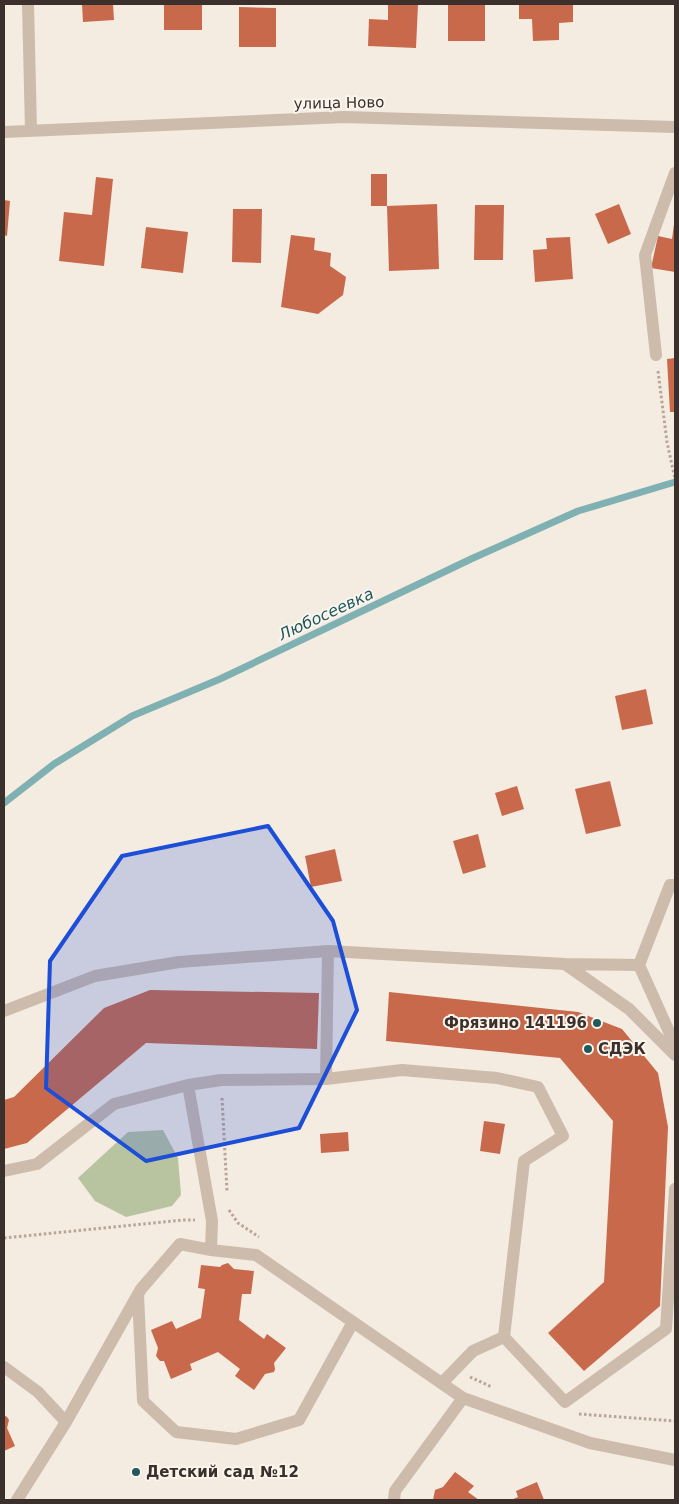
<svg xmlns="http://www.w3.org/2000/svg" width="679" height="1504" font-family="'DejaVu Sans',sans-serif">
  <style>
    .green { fill: #b8c4a0 }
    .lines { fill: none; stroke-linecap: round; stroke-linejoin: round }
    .stream { stroke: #7fb0b2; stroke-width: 7 }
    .building { fill: #c8694b }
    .path { stroke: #b9a596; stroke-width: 3; stroke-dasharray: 2.5 2.5; stroke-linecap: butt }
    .minor { stroke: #cdbbac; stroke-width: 12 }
    .marked { fill: #1d4ed8; fill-opacity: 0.2; stroke: #1d4ed8; stroke-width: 4; stroke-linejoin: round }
    .poi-dot { fill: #1f5a5e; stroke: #fbf5ee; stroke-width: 2 }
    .labels { text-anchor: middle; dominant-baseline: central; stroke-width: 4; stroke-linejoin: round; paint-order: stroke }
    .street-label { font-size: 15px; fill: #3b302b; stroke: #fbf5ee }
    .poi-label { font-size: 15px; font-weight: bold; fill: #3b302b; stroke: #fbf5ee; text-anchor: start }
    .water-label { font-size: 16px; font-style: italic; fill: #1f5a5e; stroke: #fbf5ee }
  </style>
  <rect width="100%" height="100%" fill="#f4ebe1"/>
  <path class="green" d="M163 1130 178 1158 181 1195 172 1206 126 1217 95 1201 78 1178 128 1132Z"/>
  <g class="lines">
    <path class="stream" d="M4 803 54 764 132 716 220 679 471 559 578 511 675 482"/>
  </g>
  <path class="building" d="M82 4H113L114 20 83 22Z
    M164 4H202V30H164Z
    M388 4H418L416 48 368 46 369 19 388 20Z
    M448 4H485V41H448Z
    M519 4H573V22L559 23V40L533 41 532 19H519Z
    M239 7 276 8V47H239Z
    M371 174H387V206H371Z
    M96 177 113 179 104 266 59 261 64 212 92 215Z
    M4 200 10 201 7 236 4 235Z
    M437 204 439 269 389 271 387 206Z
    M619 204 631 234 608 244 595 214Z
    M475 205H504L503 260H474Z
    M233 209H262L261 263 232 262Z
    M674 224 675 272 651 268 658 236 672 239Z
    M146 227 188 232 183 273 141 268Z
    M291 235 315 238 314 250 331 253 330 266 346 277 343 295 318 314 281 307Z
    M570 237 573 279 535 282 533 250 547 249 546 238Z
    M675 358V412H670L667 359Z
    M646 689 653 724 622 730 615 696Z
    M610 781 621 826 586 834 575 789Z
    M517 786 524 809 502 816 495 793Z
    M478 834 486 867 463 874 453 841Z
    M335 849 342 881 311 887 305 856Z
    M150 990 319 993 317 1049 146 1043 27 1143 4 1149V1100L14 1097 104 1008Z
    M389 992 578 1012 622 1029 658 1073 668 1127 660 1306 584 1371 548 1333 604 1282 613 1121 560 1058 386 1041Z
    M484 1121 505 1124 500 1154 480 1151Z
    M348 1132 349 1151 321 1153 320 1134Z
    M228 1263 234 1269 254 1271 251 1294H242L239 1320 264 1339 267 1334 286 1348 274 1363 275 1369 274 1372 265 1374 254 1390 235 1376 240 1369 218 1352 190 1364 192 1370 171 1379 164 1361H160L156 1356 158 1348 151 1330 172 1321 176 1329 201 1318 205 1289 198 1288 201 1265 220 1267 222 1265Z
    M4 1415 7 1417 9 1420 7 1428 15 1446 4 1451Z
    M455 1472 474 1486 468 1492 479 1500H433L435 1490 443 1487Z
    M537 1482 544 1500H511L518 1497 516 1491Z"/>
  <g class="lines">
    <path class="path" d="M658 371 667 442 675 479
      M222 1098 227 1191
      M229 1210 238 1223 259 1237
      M4 1238 182 1220H195
      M470 1377 492 1387
      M579 1414 675 1421"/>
    <path class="minor" d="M28 4 31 130
      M4 132 344 117 675 127
      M656 355 645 255 675 173
      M565 964 639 965 675 1045
      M639 965 670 885H675
      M4 1011 95 976 179 962 328 951 565 964 629 1009 675 1055
      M326 1079 328 951
      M188 1085 212 1221 211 1250 256 1255 463 1398 590 1443 675 1460
      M4 1171 37 1164 114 1104 188 1085 221 1080 326 1079 402 1070 497 1078 538 1087 563 1136 524 1161 504 1337 565 1402 666 1329 675 1189
      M138 1295 143 1401 176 1432 236 1439 299 1420 353 1322
      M4 1367 38 1392 66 1422
      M442 1383 473 1351 504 1337
      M17 1500 66 1422 141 1289 180 1244 211 1250
      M394 1500 395 1491 463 1398"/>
  </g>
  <path class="marked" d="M268 826 333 921 357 1010 299 1128 146 1161 46 1088 50 961 122 856Z"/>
  <g class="poi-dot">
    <circle cx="597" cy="1023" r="5"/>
    <circle cx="588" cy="1049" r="5"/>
    <circle cx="136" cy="1472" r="5"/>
  </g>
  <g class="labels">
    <g class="street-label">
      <text transform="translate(339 103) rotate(-1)">улица Ново</text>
    </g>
    <g class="poi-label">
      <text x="587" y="1023" text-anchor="end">Фрязино 141196</text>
      <text x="598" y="1049">СДЭК</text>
      <text x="146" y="1472">Детский сад №12</text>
    </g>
    <g class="water-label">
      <text transform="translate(326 614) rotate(-25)">Любосеевка</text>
    </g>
  </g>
  <rect width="679" height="1504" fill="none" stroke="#3b302b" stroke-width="10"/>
</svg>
